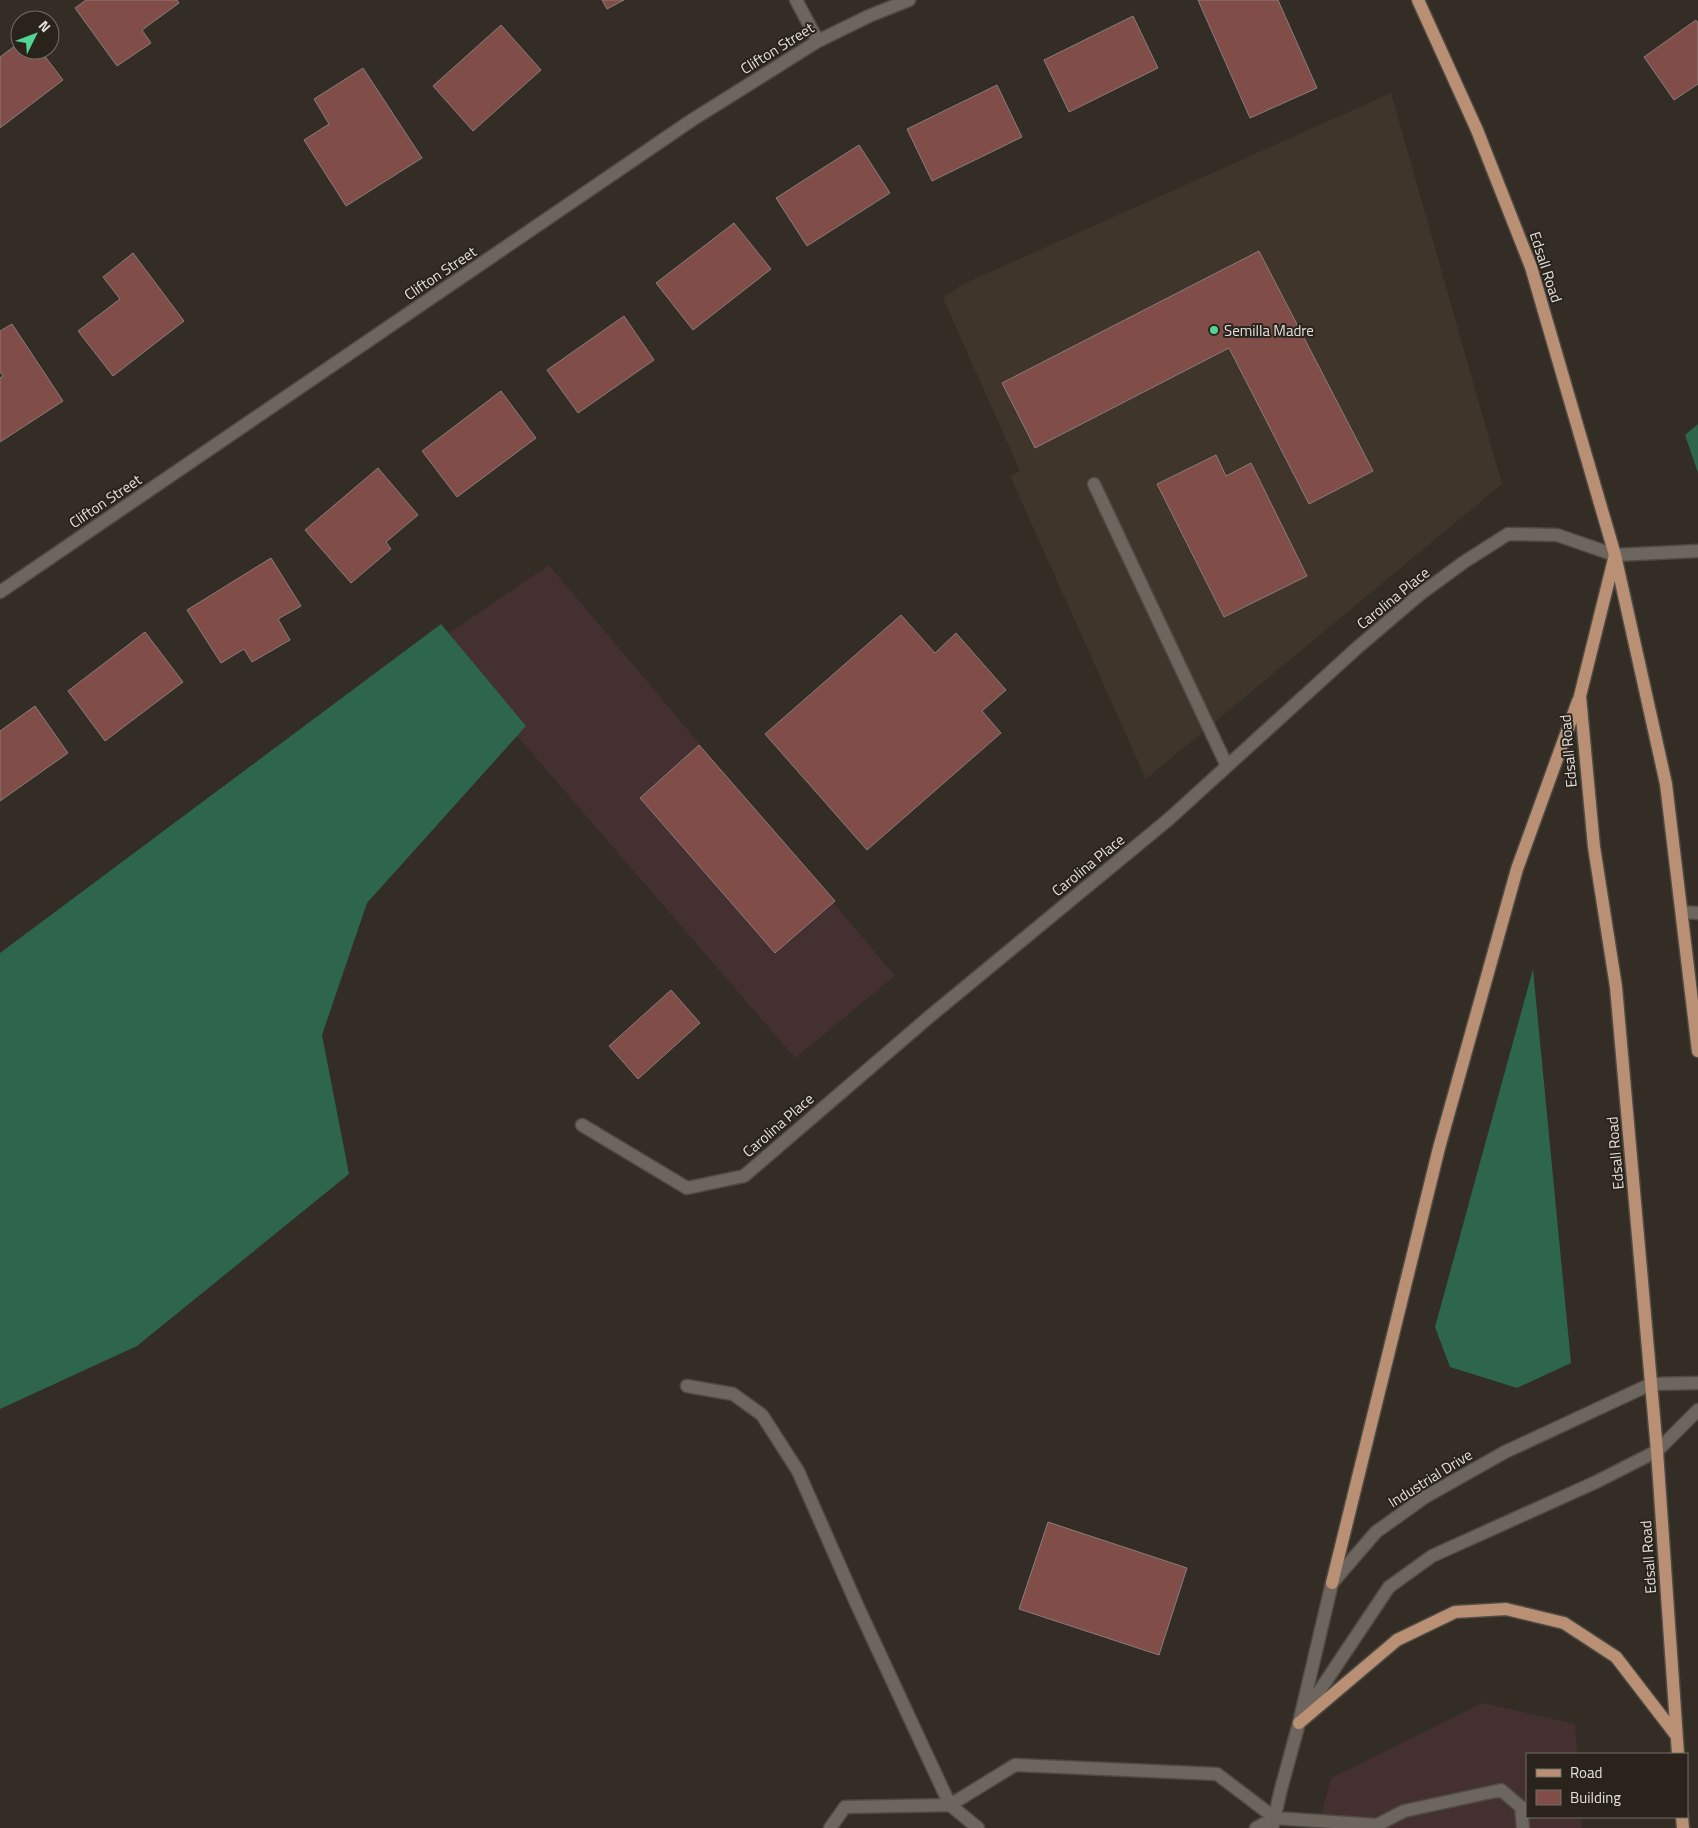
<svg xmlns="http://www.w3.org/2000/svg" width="1698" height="1828" font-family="'Titillium Web',sans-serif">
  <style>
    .built { fill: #3f352a }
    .industrial { fill: #443030 }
    .forest { fill: #2d654d }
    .building { fill: #814d48; stroke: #897d7c }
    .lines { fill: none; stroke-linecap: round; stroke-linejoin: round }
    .minor-casing { stroke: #4f4a44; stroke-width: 15 }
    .major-casing { stroke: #4f4a44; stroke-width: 15 }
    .minor { stroke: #6d665e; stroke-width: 12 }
    .major { stroke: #ba9074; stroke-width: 12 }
    .poi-dot { fill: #54d396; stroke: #29231c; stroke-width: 2 }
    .labels { text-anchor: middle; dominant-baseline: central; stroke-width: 4; stroke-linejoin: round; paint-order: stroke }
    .street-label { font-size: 15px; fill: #e3e0db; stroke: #29231c }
    .poi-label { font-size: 15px; fill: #e3e0db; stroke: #29231c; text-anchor: start }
  </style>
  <rect width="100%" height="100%" fill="#332d26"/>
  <path class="built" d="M1391 93 1502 484 1146 779 1010 476 1020 471 943 298 961 285Z"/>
  <path class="industrial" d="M549 565 895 976 795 1058 436 642Z
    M1483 1703 1575 1724 1577 1754H1527V1817H1581L1582 1828H1318L1331 1778Z"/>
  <path class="forest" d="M1698 424V473L1685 435Z
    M441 624 526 726 367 903 322 1035 349 1174 137 1346 0 1409V953Z
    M1533 969 1571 1363 1517 1388 1450 1367 1435 1327Z"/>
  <path class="building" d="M86 0H177L179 3 142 30 151 43 117 66 75 8Z
    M602 0H624L607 9Z
    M1198 0H1278L1317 88 1250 118Z
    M1133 16 1158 68 1069 112 1044 60Z
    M1696 20 1698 23V84L1674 100 1644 57Z
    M501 25 541 70 473 131 433 86Z
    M20 42V50H40L63 80 0 128V57Z
    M363 68 422 158 346 206 304 140 329 124 314 99Z
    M997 85 1022 137 932 181 907 129Z
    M859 145 890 193 807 246 776 198Z
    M734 223 771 269 693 330 656 283Z
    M1259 251 1373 471 1309 504 1229 348 1035 448 1002 383Z
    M133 253 184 321 113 376 78 331 120 299 103 277Z
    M624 316 654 360 578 413 547 370Z
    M12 324 63 401 0 442V378L3 376 0 372V331Z
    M501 391 536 438 457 497 422 451Z
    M1216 455 1226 476 1251 463 1307 576 1224 617 1157 484Z
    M378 468 418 515 386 542 391 549 351 583 305 530Z
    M271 558 301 606 278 619 290 640 252 662 244 649 221 663 187 610Z
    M901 615 935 653 956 633 1006 690 982 711 1001 733 867 850 765 734Z
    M145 632 183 682 105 741 68 691Z
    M35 706 68 753 0 801V731Z
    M699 745 835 901 775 953 640 798Z
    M671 990 700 1023 638 1079 609 1046Z
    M1048 1522 1187 1568 1159 1655 1019 1609Z"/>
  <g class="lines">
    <g class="minor-casing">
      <path id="minor" d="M796 0 818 41
        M1094 484 1227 766
        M0 592 692 120 818 41 869 16 909 0
        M1682 912 1698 913
        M582 1125 687 1188 744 1176 929 1017 1169 819 1358 647 1419 595 1464 562 1508 534 1557 535 1615 555 1698 551
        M687 1386 733 1394 762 1415 798 1471 857 1605 950 1805 978 1828
        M1304 1714 1389 1587 1432 1556 1596 1482 1657 1451 1698 1410
        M830 1828 845 1807 950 1805 1015 1765 1217 1774 1275 1818
        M1256 1828 1275 1818 1377 1825 1404 1811 1501 1790 1521 1807 1523 1828
        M1272 1828 1281 1789 1299 1723 1332 1583 1376 1532 1425 1497 1505 1452 1651 1384 1698 1383"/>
    </g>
    <g class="major-casing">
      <path id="major" d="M1418 0 1477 130 1531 267 1615 555 1666 784 1698 1051
        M1615 555 1580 696 1594 847 1616 987 1657 1451 1678 1754
        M1332 1583 1439 1148 1517 869 1578 701
        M1299 1723 1397 1640 1455 1612 1506 1609 1564 1623 1616 1657 1676 1735
        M1682 1817 1683 1828"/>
    </g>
    <use href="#minor" class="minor"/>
    <use href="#major" class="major"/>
  </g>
  <circle class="poi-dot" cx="1214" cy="330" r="5"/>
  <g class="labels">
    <g class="street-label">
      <text transform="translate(777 48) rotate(-32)">Clifton Street</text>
      <text transform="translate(1546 267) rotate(72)">Edsall Road</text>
      <text transform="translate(440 273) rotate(-34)">Clifton Street</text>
      <text transform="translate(105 501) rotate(-34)">Clifton Street</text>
      <text transform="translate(1393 598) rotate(-39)">Carolina Place</text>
      <text transform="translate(1568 751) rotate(-95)">Edsall Road</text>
      <text transform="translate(1088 865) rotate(-39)">Carolina Place</text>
      <text transform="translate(778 1125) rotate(-41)">Carolina Place</text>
      <text transform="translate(1615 1153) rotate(-95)">Edsall Road</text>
      <text transform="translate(1430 1478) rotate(-32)">Industrial Drive</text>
      <text transform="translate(1648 1557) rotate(-94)">Edsall Road</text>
    </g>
    <g class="poi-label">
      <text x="1224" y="330">Semilla Madre</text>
    </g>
  </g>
  <rect x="1526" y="1753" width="162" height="65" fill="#29231c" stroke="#736f68"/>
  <rect x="1536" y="1769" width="25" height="8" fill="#ba9074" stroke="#736f68"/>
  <text x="1570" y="1778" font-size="15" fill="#e3e0db">Road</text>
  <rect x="1536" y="1790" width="25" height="15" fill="#814d48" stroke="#736f68"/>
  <text x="1570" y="1803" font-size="15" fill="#e3e0db">Building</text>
  <g transform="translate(35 35) rotate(48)"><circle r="24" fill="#29231c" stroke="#736f68"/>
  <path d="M0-4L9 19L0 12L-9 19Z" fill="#54d396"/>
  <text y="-8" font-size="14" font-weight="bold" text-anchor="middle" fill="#e3e0db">N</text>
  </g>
</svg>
